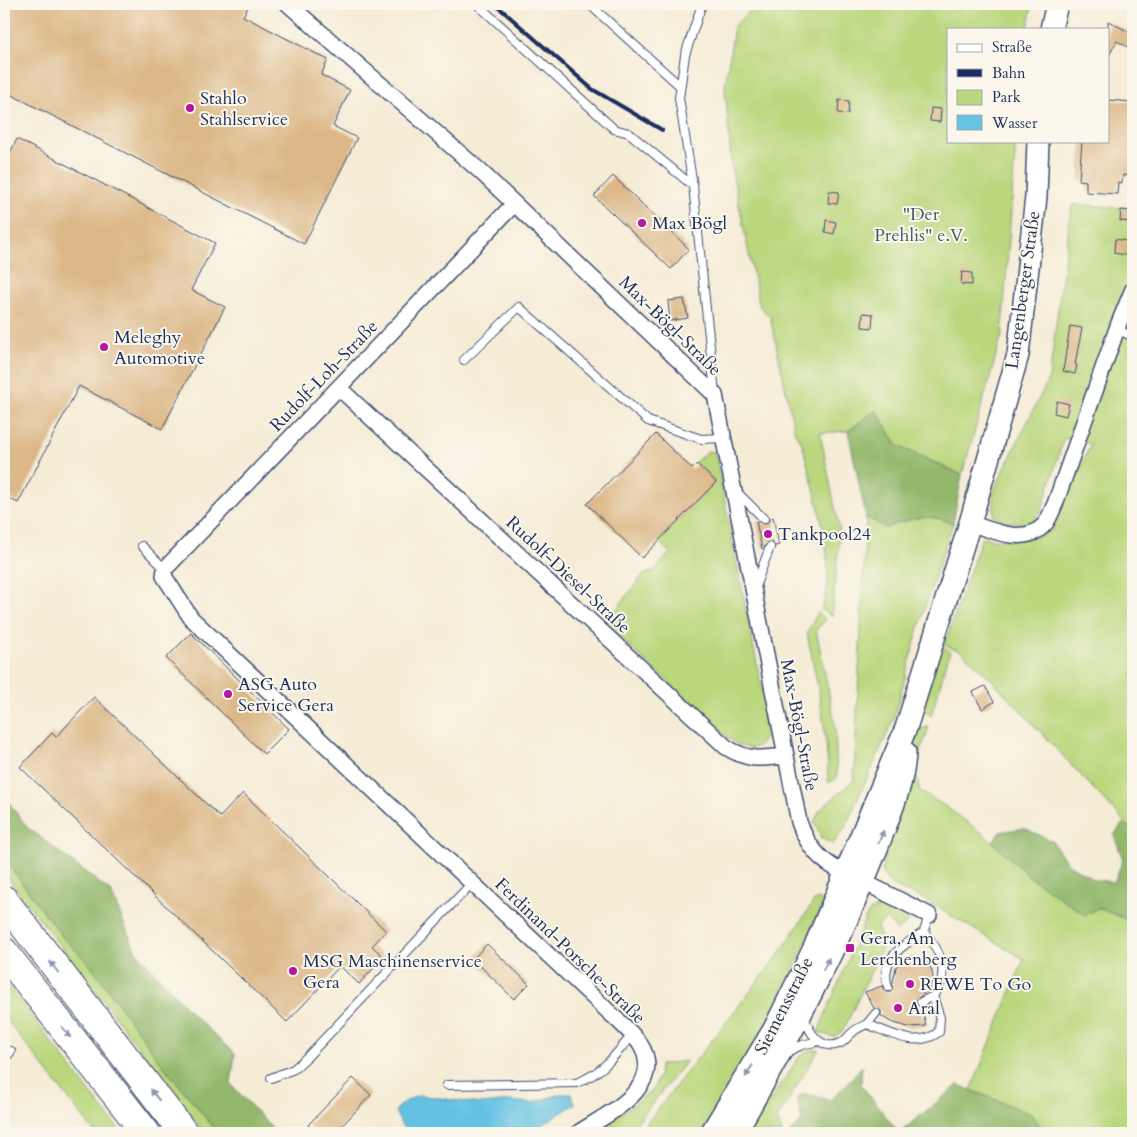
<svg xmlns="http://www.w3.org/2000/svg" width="1137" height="1137" font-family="Cardo,serif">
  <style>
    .green { fill: #bad77d; stroke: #6a836e }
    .forest { fill: #93b86c; stroke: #577465 }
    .water { fill: #64c2e2; stroke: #4078a0 }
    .building { fill: #dcb787 }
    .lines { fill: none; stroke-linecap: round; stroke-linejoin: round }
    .lane-casing { stroke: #3c4b70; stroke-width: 10 }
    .street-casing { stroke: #3c4b70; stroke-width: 18 }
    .secondary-casing { stroke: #3c4b70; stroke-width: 24 }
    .highway-casing { stroke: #3c4b70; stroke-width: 30 }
    .lane { stroke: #fff; stroke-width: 8 }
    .street { stroke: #fff; stroke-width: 15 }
    .secondary { stroke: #fff; stroke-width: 21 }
    .highway { stroke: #fff; stroke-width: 28 }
    .rail { stroke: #1b2f5e; stroke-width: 4 }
    .oneway { fill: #8d97ae }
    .poi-dot { fill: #b5179e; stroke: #fbf7ec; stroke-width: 2 }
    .labels { text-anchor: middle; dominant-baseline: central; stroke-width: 4; stroke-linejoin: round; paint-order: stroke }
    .poi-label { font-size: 18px; fill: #1b2f5e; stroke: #fbf7ec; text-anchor: start }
    .park-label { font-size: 18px; fill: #435966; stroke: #fbf7ec }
    .street-label { font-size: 18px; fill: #1b2f5e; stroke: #fbf7ec }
  </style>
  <rect width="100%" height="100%" fill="#fbf7ec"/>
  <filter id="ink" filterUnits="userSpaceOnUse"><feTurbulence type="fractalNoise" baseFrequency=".02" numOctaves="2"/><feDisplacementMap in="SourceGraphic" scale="10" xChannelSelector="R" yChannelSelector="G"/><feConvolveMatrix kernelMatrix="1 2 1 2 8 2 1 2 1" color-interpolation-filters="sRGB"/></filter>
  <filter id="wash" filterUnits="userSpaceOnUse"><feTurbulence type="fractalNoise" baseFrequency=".0096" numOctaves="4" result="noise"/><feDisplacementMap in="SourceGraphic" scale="20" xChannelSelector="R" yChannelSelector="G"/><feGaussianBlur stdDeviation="1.12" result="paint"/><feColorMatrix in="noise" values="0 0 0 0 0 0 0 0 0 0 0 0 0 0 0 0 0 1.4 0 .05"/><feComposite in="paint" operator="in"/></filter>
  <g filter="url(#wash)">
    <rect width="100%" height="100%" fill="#f5ecd6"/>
    <path class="green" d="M756 4H1032L1028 29H948V141H1016L1002 335 962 475 898 446 876 410 848 431 820 433 840 532 832 616 821 609C841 570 812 485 802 443L795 433 770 316 760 307 732 171 725 88 734 26Z
      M1072 204 1133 209V831L990 678 961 651 944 645 982 537C1006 542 1029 541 1052 530L1091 444 1064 438 1042 510 1031 524 1008 522 994 517 993 492 1049 378Z
      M708 451 715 452 768 720C768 733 763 753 744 747 738 746 732 740 727 737L605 624 643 575 654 571 670 553 658 541 716 482 695 462Z
      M866 517 886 528C910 518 928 512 953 523L923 613 893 721 844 829 833 844 821 838 814 822 820 810 854 780Z
      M818 612 826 620 816 630 835 723 837 778 828 783C828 732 817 682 807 633Z
      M940 646 950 651 931 716 922 708Z
      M929 727 913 773 917 778 920 791 945 806 987 837 1030 877 1133 922V1133H1046L1031 1114 971 1090 1024 959 918 896 892 886 882 873 886 850 908 779 916 729Z
      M4 859 64 939 92 967 157 1058 218 1133H205L4 873Z
      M818 899 824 902 774 1012 702 1133H639L781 952 814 901Z
      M883 906 910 914 909 921 897 931 887 919 877 927 884 944 843 1031 833 1037 818 1032 866 917 870 911Z
      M4 980 105 1112 122 1133H95L4 1016Z
      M819 1049 777 1119 782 1133H748L800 1056 808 1051Z
      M686 1061 629 1133H592L652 1091 659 1076 660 1065Z"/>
    <path class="forest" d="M876 410 898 446 962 475 953 523C928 513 910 518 886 528L866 517 848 431Z
      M4 796 27 827 111 892 135 950 192 1014 235 1054 231 1084 276 1133H218L157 1058 92 967 64 939 4 859Z
      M1123 823 1133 831V922L1098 908 1085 915 1030 877 992 842 1000 832 1024 828 1052 841 1068 864 1095 880 1114 882 1123 860 1114 835Z
      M862 1066 861 1085 899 1133 958 1085 1031 1114 1046 1133H789L802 1121 797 1098 804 1093 830 1100 847 1084Z"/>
    <path class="water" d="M561 1094H571L575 1104 529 1133H406L395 1112 401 1104 419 1095 481 1104 511 1101 532 1103Z"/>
    <g id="blocks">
      <path class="building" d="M4 4H250L243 16 328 60 321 75 350 90 333 126 357 138 304 244 4 91Z
        M1108 21 1133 34V50L1117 41 1108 57Z
        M839 100 849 101 848 114 838 113Z
        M1108 100 1133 102V162H1131L1130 176 1123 175 1122 183 1118 182 1117 194 1086 192V181L1079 180 1082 141H1108Z
        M931 108 941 109 940 122 930 121Z
        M17 139 215 243 191 290 225 307 162 429 79 386 18 503 4 496V165Z
        M613 176 689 249 671 269 594 196Z
        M829 191 839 192 837 204 828 203Z
        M1121 210 1133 211V222L1120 221Z
        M826 220 836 222 834 234 825 232Z
        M1115 239 1133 242 1132 256 1114 253Z
        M962 272 972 273V285L961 284Z
        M684 299 688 318 670 321 668 301Z
        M863 313 873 314 872 328 862 327Z
        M1070 326 1082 328 1075 364 1077 365 1075 374 1063 371Z
        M1057 401 1069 404 1066 416 1054 413Z
        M656 434 692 469 697 464 716 482 642 558 587 504Z
        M773 517 779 545 775 546 769 542 762 549 756 521 765 524Z
        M191 633 289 729 264 754 166 658Z
        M985 686 994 702 982 709 973 692Z
        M94 697 220 817 243 793 386 931 372 946 384 957 359 984 340 966 287 1022 20 767 52 733 56 737Z
        M487 944 529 984 514 999 473 959Z
        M915 957 928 963 932 971 933 979 928 990 915 1001 918 1006 922 1007 926 1026 908 1027 891 1022 881 1016V1011L874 1008 865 992 882 986 886 992H891L896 967 906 958Z
        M353 1078 371 1095 335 1133H316L308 1125Z"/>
    </g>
  </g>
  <g filter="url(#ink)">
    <use href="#blocks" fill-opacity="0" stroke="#3c4b70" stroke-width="1"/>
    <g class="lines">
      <g class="lane-casing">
        <path id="lane" d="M477 4 614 129 629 133 693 186
          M589 4 680 86
          M702 4 685 55 679 98 693 186 715 393
          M1117 329 1133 337
          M464 360 519 307 648 421 701 439 723 438
          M737 492 764 519
          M142 546 165 569
          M755 587 770 547
          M888 987C879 959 903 945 924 932
          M921 1002 933 996
          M805 1017C808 1033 823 1052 841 1043 846 1040 849 1035 853 1032 857 1028 863 1026 867 1024 890 1033 916 1049 939 1032L940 1018 933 996C951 974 941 951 924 932L929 915
          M867 1024 876 1013
          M787 1052 802 1045 819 1041
          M4 1061 11 1051
          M271 1078 294 1069 309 1055 472 883
          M447 1085 576 1083C602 1074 615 1055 632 1035"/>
      </g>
      <g class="street-casing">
        <path id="street" d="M288 4 480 171 715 395 799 822C808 848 821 862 846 874
          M514 204 165 569 164 576 191 618 611 1014C621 1023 632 1033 640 1044 667 1087 607 1114 578 1133
          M339 388 726 747C748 761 760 759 785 756
          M970 523C991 530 1025 546 1044 525 1049 520 1052 510 1055 504L1119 323 1133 289
          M864 882 929 915"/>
      </g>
      <g class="secondary-casing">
        <path id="secondary" d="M1051 29 1057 4
          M711 1133 774 1029 814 948 906 728 970 523 1018 355 1036 197 1038 141
          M735 1133C789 1040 839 946 878 846 889 816 904 785 905 752"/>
      </g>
      <g class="highway-casing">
        <path id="highway" d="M4 900 184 1133
          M4 952 146 1133"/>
      </g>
      <use href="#lane" class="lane"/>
      <use href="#street" class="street"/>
      <use href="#secondary" class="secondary"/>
      <use href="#highway" class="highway"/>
      <path class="rail" d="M495 4 592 89 662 130"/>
    </g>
    <defs><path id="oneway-solid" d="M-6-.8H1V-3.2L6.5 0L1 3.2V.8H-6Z" transform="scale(1.25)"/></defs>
    <g class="oneway">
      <use href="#oneway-solid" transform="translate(881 837) rotate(-69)"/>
      <use href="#oneway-solid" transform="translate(826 964) rotate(-64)"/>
      <use href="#oneway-solid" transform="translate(54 967) rotate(-127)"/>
      <use href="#oneway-solid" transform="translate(66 1032) rotate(52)"/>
      <use href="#oneway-solid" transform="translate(749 1071) rotate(121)"/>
      <use href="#oneway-solid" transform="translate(155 1095) rotate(-128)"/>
    </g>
  </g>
  <g class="poi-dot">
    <circle cx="190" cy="108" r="5"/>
    <circle cx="642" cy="223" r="5"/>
    <circle cx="104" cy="347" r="5"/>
    <circle cx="768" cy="534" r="5"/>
    <circle cx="228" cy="694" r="5"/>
    <rect x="845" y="943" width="10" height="10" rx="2.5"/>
    <circle cx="293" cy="971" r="5"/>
    <circle cx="910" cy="984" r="5"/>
    <circle cx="898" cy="1008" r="5"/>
  </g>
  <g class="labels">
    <g class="poi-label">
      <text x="200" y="98">Stahlo<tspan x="200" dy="21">Stahlservice</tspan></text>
      <text x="652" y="223">Max Bögl</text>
      <text x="114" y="337">Meleghy<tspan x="114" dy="21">Automotive</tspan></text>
      <text x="778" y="534">Tankpool24</text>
      <text x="238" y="684">ASG Auto<tspan x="238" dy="21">Service Gera</tspan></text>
      <text x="860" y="938">Gera, Am<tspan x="860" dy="21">Lerchenberg</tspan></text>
      <text x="303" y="961">MSG Maschinenservice<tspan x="303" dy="21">Gera</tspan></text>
      <text x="920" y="984">REWE To Go</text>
      <text x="908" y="1008">Aral</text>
    </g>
    <g class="park-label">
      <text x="921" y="214">"Der<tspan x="921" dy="21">Prehlis" e.V.</tspan></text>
    </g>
    <g class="street-label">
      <text transform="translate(1023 290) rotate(-82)">Langenberger Straße</text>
      <text transform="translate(670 326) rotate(44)">Max-Bögl-Straße</text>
      <text transform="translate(324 376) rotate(-46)">Rudolf-Loh-Straße</text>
      <text transform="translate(568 575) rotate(43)">Rudolf-Diesel-Straße</text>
      <text transform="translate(799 725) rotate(79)">Max-Bögl-Straße</text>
      <text transform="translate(570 951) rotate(44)">Ferdinand-Porsche-Straße</text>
      <text transform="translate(784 1006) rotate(-63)">Siemensstraße</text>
    </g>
  </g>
  <rect width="1137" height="1137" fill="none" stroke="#fbf7ec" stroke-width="20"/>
  <rect x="947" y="28" width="162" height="115" fill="#fbf7ec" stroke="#a1a7b3"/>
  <rect x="957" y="44" width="25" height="8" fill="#ffffff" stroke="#a1a7b3"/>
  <text x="992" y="52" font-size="15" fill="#1b2f5e">Straße</text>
  <rect x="957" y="69" width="25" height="8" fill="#1b2f5e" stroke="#a1a7b3"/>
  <text x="992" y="78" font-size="15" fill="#1b2f5e">Bahn</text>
  <rect x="957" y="90" width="25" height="15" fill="#bad77d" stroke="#a1a7b3"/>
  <text x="992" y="102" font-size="15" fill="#1b2f5e">Park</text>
  <rect x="957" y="115" width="25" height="15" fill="#64c2e2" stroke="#a1a7b3"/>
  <text x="992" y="128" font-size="15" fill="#1b2f5e">Wasser</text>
</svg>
